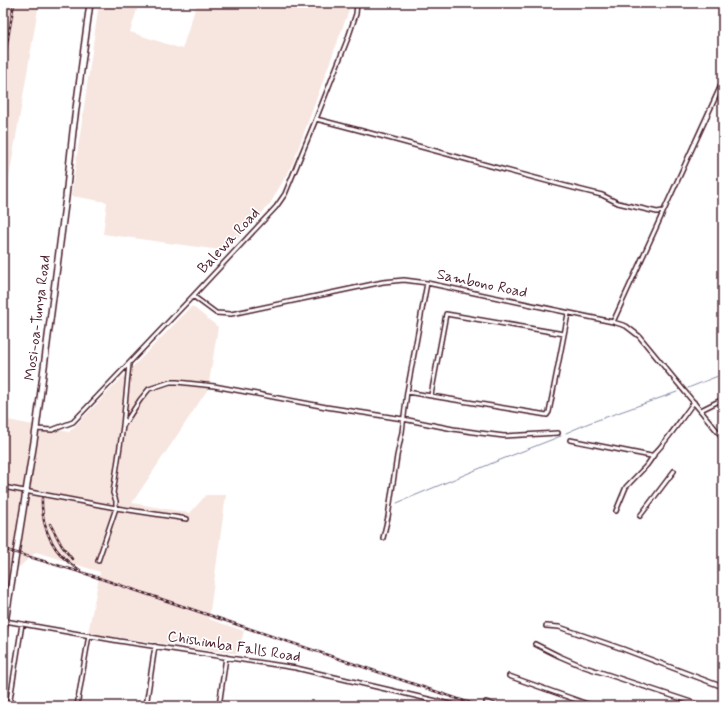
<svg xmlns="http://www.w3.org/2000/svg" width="726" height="709" font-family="Mynerve,sans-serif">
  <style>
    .built { fill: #f7e6e0 }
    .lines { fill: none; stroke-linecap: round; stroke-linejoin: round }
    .stream { stroke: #858ca5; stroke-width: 1 }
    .minor-casing { stroke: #4a1f2b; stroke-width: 6 }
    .trunk-casing { stroke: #4a1f2b; stroke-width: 8 }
    .minor { stroke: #fff; stroke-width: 3 }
    .trunk { stroke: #fff; stroke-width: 5 }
    .rail-casing { stroke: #4a1f2b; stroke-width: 2.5 }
    .rail { stroke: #fff; stroke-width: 1; stroke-dasharray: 3; stroke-linecap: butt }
    .labels { text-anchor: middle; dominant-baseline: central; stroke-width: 3.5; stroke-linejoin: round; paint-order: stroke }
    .street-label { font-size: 15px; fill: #4a1f2b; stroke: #fff }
  </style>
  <rect width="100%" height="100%" fill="#fff"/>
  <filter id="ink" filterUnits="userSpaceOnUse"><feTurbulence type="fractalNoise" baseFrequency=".025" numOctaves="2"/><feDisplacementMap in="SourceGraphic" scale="8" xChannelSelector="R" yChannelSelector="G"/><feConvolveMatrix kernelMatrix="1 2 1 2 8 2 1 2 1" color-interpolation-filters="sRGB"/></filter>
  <g filter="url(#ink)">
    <path class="built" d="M3 3H39L3 213Z
      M99 3H139L130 32 182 49 197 3H347L349 10 293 163 270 204 227 251 103 234 107 202 71 196Z
      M192 306 218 327 208 389 132 503 190 513 206 495H226L209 619 244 631 238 654 88 633 100 572 36 552 7 578 3 600V419L69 432Z"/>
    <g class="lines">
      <path class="stream" d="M688 388 723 374
        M566 433 589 423 677 392
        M397 503 495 462 561 436"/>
      <g class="minor-casing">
        <path id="minor" d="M316 119C412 143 506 172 602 195L618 203 657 212 663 211
          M193 296 216 313 231 314 383 282 404 280 427 283 613 322 626 326 639 336 723 438
          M613 322 723 81
          M407 392 547 415 549 412 568 314
          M431 395 446 314 564 334
          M701 410 723 399
          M123 426 140 400 149 389 170 382H177L214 386 326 407 403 419 453 429 480 433 504 436 558 433
          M36 429 52 430 73 422 193 296 276 207 285 194 316 119 348 38 356 14 357 3
          M570 440 651 456C660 452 686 412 694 402
          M3 487 116 508 187 519
          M616 511 626 487 647 465 654 455
          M640 516 674 471
          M383 538 388 517 397 456 402 432 407 392 427 283
          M98 561 116 508V501L113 493 123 426 129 364
          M5 621 119 641 296 668 458 706
          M546 626 559 627 623 649 723 687
          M535 644 559 656 582 666 703 706
          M509 676 593 706
          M486 702 497 706
          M9 706 22 624
          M77 706 89 635
          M146 706 155 646
          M219 706 226 657"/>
      </g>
      <g class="trunk-casing">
        <path id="trunk" d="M3 635 36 429 66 197 73 131 90 3"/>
      </g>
      <use href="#minor" class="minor"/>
      <use href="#trunk" class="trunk"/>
      <g class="rail-casing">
        <path id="rail" d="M3 67 14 3
          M42 498C41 528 53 555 80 570
          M50 524 62 546 72 559
          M3 549 90 575 479 706"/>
      </g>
      <use href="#rail" class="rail"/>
    </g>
  </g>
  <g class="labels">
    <g class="street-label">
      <text transform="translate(229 241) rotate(-47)">Balewa Road</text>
      <text transform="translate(482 284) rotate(12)">Sambono Road</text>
      <text transform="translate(38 318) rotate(-83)">Mosi-oa-Tunya Road</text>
      <text transform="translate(234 647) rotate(9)">Chishimba Falls Road</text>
    </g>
  </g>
  <rect width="726" height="709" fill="none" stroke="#fff" stroke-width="16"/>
  <rect x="8" y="8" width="710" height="693" fill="none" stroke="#4a1f2b" stroke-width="1.5" filter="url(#ink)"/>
</svg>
